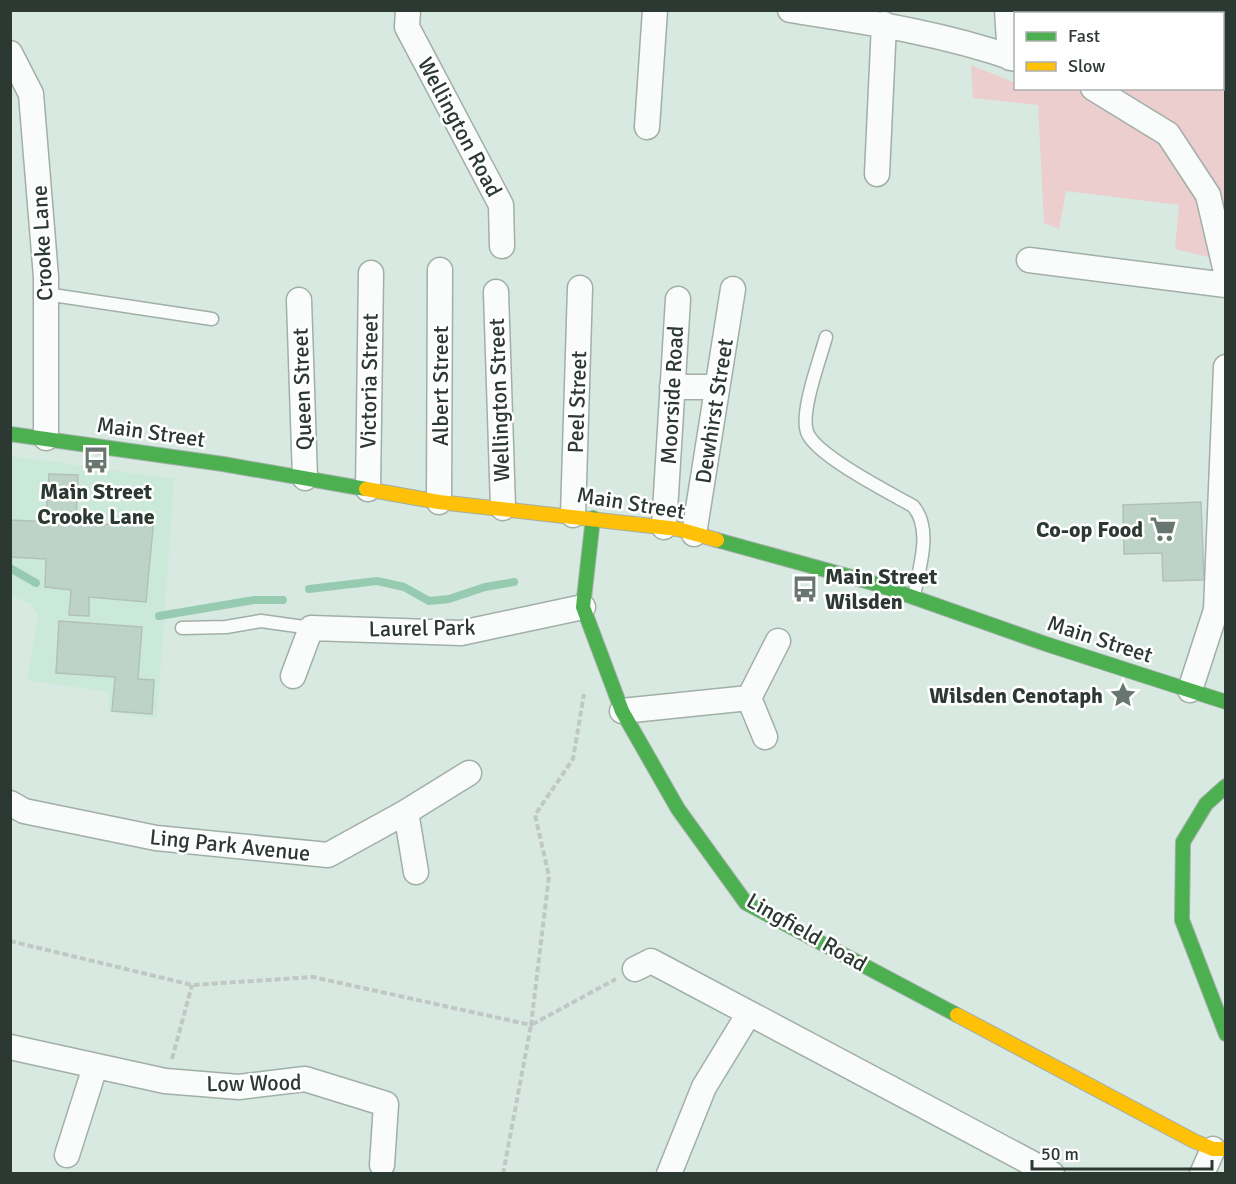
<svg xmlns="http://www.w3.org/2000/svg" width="1236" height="1184" font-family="Signika,sans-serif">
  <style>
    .built { fill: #cbe9d9 }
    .green { fill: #eccece }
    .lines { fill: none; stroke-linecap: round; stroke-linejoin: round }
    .stream { stroke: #97cbb1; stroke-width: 8 }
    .building { fill: #bed3c8; stroke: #b2c0b9; stroke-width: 1.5 }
    .lane-casing { stroke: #a1afa8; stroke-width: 15 }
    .street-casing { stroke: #a1afa8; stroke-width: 27 }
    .fast-casing { stroke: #a1afa8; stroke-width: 16 }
    .slow-casing { stroke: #a1afa8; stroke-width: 16 }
    .path { stroke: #c0c8c5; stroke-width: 4; stroke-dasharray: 6 3; stroke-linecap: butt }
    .lane { stroke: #f9fcfa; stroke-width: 12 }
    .street { stroke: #f9fcfa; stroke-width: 24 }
    .fast { stroke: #4caf50; stroke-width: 14 }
    .slow { stroke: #ffc107; stroke-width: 14 }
    .labels { text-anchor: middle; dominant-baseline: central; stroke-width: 5; stroke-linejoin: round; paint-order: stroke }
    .street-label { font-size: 22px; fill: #2c3832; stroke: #fff }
    .poi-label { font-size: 22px; font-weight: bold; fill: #2c3832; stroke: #fff; text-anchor: end }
  </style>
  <rect width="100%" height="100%" fill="#d7e9e0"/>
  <path class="built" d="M11 456 174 479 157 718 109 712V692L27 680 38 617 32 604 11 596Z"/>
  <path class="green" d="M1223 45 1225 46V261L1175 249 1179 205 1066 191 1059 229 1044 223 1038 105 973 98 971 65 1015 83 1016 88H1222Z"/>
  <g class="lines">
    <path class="stream" d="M10 568 36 583
      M309 589 377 581 404 587 429 601 449 599 485 587 514 582
      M159 616 254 600H283"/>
  </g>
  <path class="building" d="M49 474 78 475 76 519 46 517Z
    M1201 502 1204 580 1163 581 1162 553 1124 554 1123 505Z
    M123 514 154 517 146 602 89 597V616L69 615 71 590 45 587 46 559 10 557V520L122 525Z
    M59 621 142 627 138 679 154 680 152 714 112 711 115 677 56 673Z"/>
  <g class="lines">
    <g class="lane-casing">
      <path id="lane" d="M46 294 212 319
        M826 337C820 359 800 412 807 432 815 455 890 493 913 506 933 529 919 568 914 596
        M182 628 226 627 261 621 311 628"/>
    </g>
    <g class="street-casing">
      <path id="street" d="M408 10 407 27 501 205 502 246
        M790 10C867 22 943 33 1016 59
        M1007 10 1010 58
        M10 53 31 94 46 277V438
        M1093 88 1168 134 1208 195 1226 272
        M647 127 655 10
        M877 174 884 24
        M1029 260 1226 285
        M496 292 503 508
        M299 300 305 478
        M672 387H717
        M368 489 371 273
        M439 502 440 270
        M573 515 580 288
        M664 527 678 299
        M694 534 733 289
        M293 676 311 628 461 633 583 607
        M1190 690 1216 610 1226 367
        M749 698 778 641
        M622 711 749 698 765 737
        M10 803 24 811 156 838 328 855 406 812 469 773
        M406 812 416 872
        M635 969 651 961 1052 1174
        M10 1047 165 1081 239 1087 305 1079 386 1104 382 1165
        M67 1155 95 1067
        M669 1174 704 1087 748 1015
        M1202 1174 1213 1149"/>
    </g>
    <g class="fast-casing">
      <path id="fast" d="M10 434 223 464 366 489
        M593 518 583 607 622 711 678 809 746 903 957 1015
        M717 540 873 583 1046 644 1226 702
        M1226 786 1206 804 1183 842 1182 920 1226 1034"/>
    </g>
    <g class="slow-casing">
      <path id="slow" d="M366 489 439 502 678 529 717 540
        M957 1015 1194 1141 1213 1149H1226"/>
    </g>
    <path class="path" d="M10 941 192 985 313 977 531 1025 549 876 535 815 573 759 584 694
      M172 1059 192 985
      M503 1174 531 1025 616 979"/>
    <use href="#lane" class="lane"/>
    <use href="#street" class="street"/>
    <use href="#fast" class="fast"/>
    <use href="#slow" class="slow"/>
  </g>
  <defs>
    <g id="bus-bare" transform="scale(2.07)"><path d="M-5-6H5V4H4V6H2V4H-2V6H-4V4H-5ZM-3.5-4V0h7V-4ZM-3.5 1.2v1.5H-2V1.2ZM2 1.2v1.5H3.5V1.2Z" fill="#68766f" stroke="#fff" stroke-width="2.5" paint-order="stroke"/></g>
    <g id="supermarket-bare" transform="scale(2.07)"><path d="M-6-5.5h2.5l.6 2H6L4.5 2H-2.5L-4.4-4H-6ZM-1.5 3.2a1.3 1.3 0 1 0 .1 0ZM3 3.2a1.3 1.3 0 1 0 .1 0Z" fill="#68766f" stroke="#fff" stroke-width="2.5" paint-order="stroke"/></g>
    <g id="sight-bare" transform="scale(2.07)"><path d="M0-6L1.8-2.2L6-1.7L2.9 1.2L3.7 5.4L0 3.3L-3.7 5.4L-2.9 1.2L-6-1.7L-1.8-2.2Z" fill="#68766f" stroke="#fff" stroke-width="2.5" paint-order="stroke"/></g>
  </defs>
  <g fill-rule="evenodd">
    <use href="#bus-bare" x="96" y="460"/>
    <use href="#supermarket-bare" x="1163" y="529"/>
    <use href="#bus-bare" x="805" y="589"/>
    <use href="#sight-bare" x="1123" y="695"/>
  </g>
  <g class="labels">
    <g class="street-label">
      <text transform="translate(460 127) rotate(62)">Wellington Road</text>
      <text transform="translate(42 243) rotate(-93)">Crooke Lane</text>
      <text transform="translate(369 381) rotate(-89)">Victoria Street</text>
      <text transform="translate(440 386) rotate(-90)">Albert Street</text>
      <text transform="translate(302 389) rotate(-92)">Queen Street</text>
      <text transform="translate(672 395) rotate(-87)">Moorside Road</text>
      <text transform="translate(499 400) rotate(-92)">Wellington Street</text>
      <text transform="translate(577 402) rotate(-88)">Peel Street</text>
      <text transform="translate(714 411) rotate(-81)">Dewhirst Street</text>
      <text transform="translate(151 432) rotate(8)">Main Street</text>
      <text transform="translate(631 503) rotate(9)">Main Street</text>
      <text transform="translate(422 628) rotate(-1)">Laurel Park</text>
      <text transform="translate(1100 639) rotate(18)">Main Street</text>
      <text transform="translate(230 845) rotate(6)">Ling Park Avenue</text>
      <text transform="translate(807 932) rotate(30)">Lingfield Road</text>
      <text transform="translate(254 1083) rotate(-1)">Low Wood</text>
    </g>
    <g class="poi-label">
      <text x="96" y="491" text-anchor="middle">Main Street<tspan x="96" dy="25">Crooke Lane</tspan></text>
      <text x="1143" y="529">Co-op Food</text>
      <text x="825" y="576" text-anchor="start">Main Street<tspan x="825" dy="25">Wilsden</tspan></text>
      <text x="1103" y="695">Wilsden Cenotaph</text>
    </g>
  </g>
  <rect width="1236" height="1184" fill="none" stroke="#2c3832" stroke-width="24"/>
  <rect x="1014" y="12" width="210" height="78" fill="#ffffff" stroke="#abafad" stroke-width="1.5"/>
  <rect x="1026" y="32" width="30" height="9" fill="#4caf50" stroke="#abafad" stroke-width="1.5"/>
  <text x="1068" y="42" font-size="18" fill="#2c3832">Fast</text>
  <rect x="1026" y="62" width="30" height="9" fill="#ffc107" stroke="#abafad" stroke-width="1.5"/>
  <text x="1068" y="72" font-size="18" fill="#2c3832">Slow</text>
  <path d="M1032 1160v9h180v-9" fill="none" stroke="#2c3832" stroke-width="3"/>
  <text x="1041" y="1160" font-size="18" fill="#2c3832" stroke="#ffffff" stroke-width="4.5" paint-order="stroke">50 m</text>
</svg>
